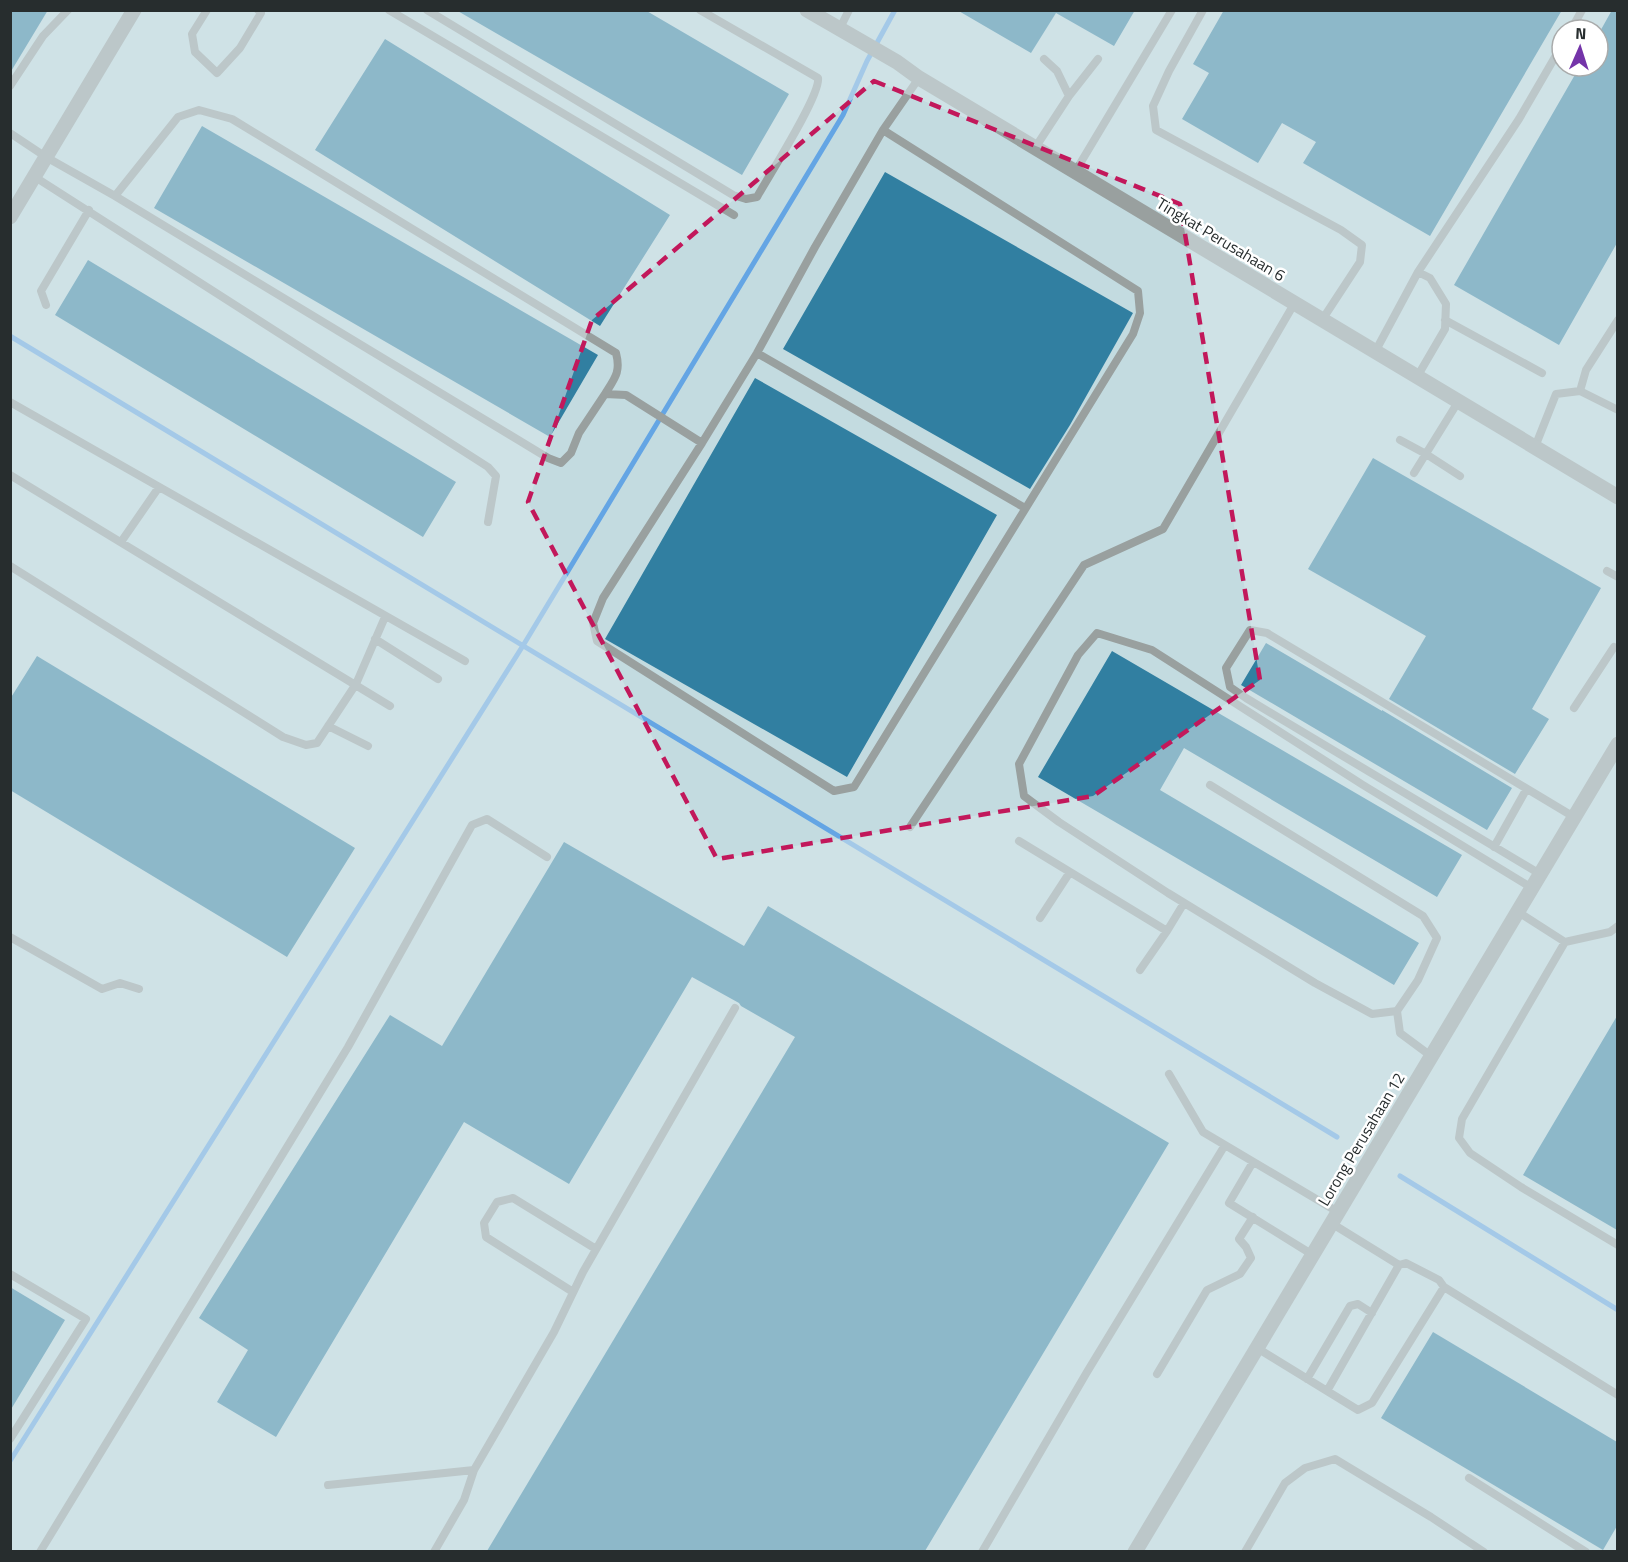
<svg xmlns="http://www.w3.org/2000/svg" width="1628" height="1562" font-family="'Titillium Web',sans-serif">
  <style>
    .built { fill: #c3dbe0; fill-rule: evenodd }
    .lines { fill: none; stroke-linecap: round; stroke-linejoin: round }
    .stream { stroke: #64a5e4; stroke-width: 5 }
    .building { fill: #317fa1 }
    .service { stroke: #99a09f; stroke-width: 8 }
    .minor { stroke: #99a09f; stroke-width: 15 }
    .marked { fill: none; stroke: #c2185b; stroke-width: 4.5; stroke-dasharray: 12 8; stroke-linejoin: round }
    .labels { text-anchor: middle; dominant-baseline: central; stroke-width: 5; stroke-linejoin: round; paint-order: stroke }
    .street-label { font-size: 16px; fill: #272d2e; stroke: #fff }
  </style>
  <rect width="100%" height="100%" fill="#d8e8eb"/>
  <path class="built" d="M11 11H1617V1551L11 1552ZM1562 30H1598V66H1562Z"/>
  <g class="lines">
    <path class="stream" d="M10 336 1337 1137
      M1400 1176 1618 1310
      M10 1461 524 644 843 115 867 61 895 10"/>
  </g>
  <path class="building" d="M10 10H48L10 73Z
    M456 10H645L789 94 742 175Z
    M957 10H1135L1114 46 1056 13 1031 53Z
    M1224 10H1562L1430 236 1303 163 1316 142 1282 123 1258 163 1182 119 1209 73 1193 64Z
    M1612 10H1617V243L1559 345 1454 285 1580 66H1598V35Z
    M385 39 670 215 600 326 315 150Z
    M202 126 598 355 550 437 154 208Z
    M885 172 1133 313 1070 425 1030 489 783 349Z
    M88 260 456 482 423 537 55 315Z
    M755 378 997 515 847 777 605 639Z
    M1373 458 1601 588 1532 709 1549 719 1515 774 1389 699 1426 636 1308 569Z
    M1266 643 1382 711V710L1512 788 1487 830 1241 685Z
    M1112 651 1462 855 1437 897 1184 748 1160 790 1419 943 1394 985 1038 777Z
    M37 656 355 848 287 957 10 790V699Z
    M564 842 744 946 768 906 1169 1143 925 1551H487L795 1037 741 1006 739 1003 692 977 569 1184 464 1122 276 1437 217 1402 248 1350 199 1318 390 1015 442 1046Z
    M1617 1016V1230L1523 1175Z
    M10 1287 65 1320 10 1411Z
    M1433 1332 1617 1442V1526L1603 1550 1381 1418Z"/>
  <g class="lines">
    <path class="service" d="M207 10 192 34 195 52 217 73 240 48 261 13 258 10
      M389 10 734 215
      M427 10 733 195 746 199 757 197C768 177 821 95 818 78L700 10
      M1203 10 1169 71 1153 106 1156 130 1341 230 1362 245 1360 262 1322 320
      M839 30 849 10
      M1571 30 1582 10
      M10 86 43 36 68 10
      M1069 96 1098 59
      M883 130 919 78
      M10 133 46 157 115 196 178 117 199 110 232 119 616 353C621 372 615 378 605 394
      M1035 148 1069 96 1057 71 1044 59
      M1075 172 1172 10
      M35 177 488 467 496 476 488 522
      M115 196 548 458 561 463 571 453 579 433 605 394 626 395 702 443 603 598 593 623 597 641 834 791 854 787 1133 334 1140 313 1138 291 883 130 815 247 757 353 702 443
      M46 305 41 291 89 210
      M1445 320 1542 373
      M1375 352 1418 272
      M757 353 1025 508
      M1417 377 1445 329 1446 304 1430 278 1418 272 1519 119 1562 45
      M1580 391 1586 370 1618 320
      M10 402 465 661
      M1400 440 1426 454 1460 476
      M1535 447 1556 394 1580 391 1618 410
      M1414 473 1458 402
      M10 475 390 706
      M121 542 159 487
      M10 566 283 737 306 745 317 743 356 684 385 617
      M1607 571 1618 577
      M375 639 438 679
      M1574 708 1614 647
      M328 726 368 746
      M1210 785 1423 916 1437 938 1418 980 1397 1011 1400 1033 1431 1056
      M910 827 1084 565 1163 529 1294 304
      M1019 841 1167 931
      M1494 847 1526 790
      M1540 874 1246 698 1230 687 1226 668 1250 630 1267 633 1574 817
      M1518 912 1565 942 1610 932 1618 926
      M1040 918 1070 872
      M10 937 102 989 120 983 139 989
      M1565 942 1462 1119 1459 1138 1470 1153 1521 1187 1618 1245
      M1140 970 1167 931 1184 903
      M1397 1011 1372 1014 1315 983 1168 893 1059 822 1024 796 1019 764 1078 655 1097 633 1152 650 1363 785 1532 888
      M1169 1074 1203 1132 1338 1212
      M1253 1162 1229 1203 1313 1255
      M1331 1223 1399 1265
      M10 1274 86 1319 10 1439
      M573 1292 486 1237 484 1223 497 1202 513 1198 596 1249
      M1257 1348 1358 1410 1372 1403 1444 1287
      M1157 1374 1207 1290 1240 1274 1251 1258 1246 1247 1239 1239 1253 1217
      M1307 1379 1350 1306 1358 1304 1372 1313
      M1327 1391 1399 1265 1406 1263 1439 1280 1444 1287 1618 1395
      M1469 1478 1586 1552
      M328 1485 474 1470
      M40 1552 348 1047 472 825 487 819 547 857
      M434 1552 464 1500 474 1470 554 1332 583 1272 735 1008
      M982 1552 1087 1372 1225 1145
      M1245 1552 1285 1483 1305 1468 1335 1459 1431 1517 1484 1552"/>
    <path class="minor" d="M807 10 897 62 919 78 1618 497
      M10 217 134 10
      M1135 1552 1618 744"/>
  </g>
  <path d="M0 0H1628V1562H0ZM874 81 1180 204 1260 680 1093 796 717 859 528 502 592 320Z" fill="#d8e8eb" fill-opacity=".55" fill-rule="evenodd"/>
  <path class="marked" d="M874 81 1180 204 1260 680 1093 796 717 859 528 502 592 320Z"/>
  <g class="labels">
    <g class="street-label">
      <text transform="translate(1221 239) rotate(31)">Tingkat Perusahaan 6</text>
      <text transform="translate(1361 1139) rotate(-59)">Lorong Perusahaan 12</text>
    </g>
  </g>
  <rect width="1628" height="1562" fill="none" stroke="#272d2e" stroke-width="24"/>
  <g transform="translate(1580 48) rotate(3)"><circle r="28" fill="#ffffff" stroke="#a9abab" stroke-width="1.5"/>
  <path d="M0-4.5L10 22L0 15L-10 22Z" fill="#7434a9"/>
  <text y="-9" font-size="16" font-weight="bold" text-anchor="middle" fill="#272d2e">N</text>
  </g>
</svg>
